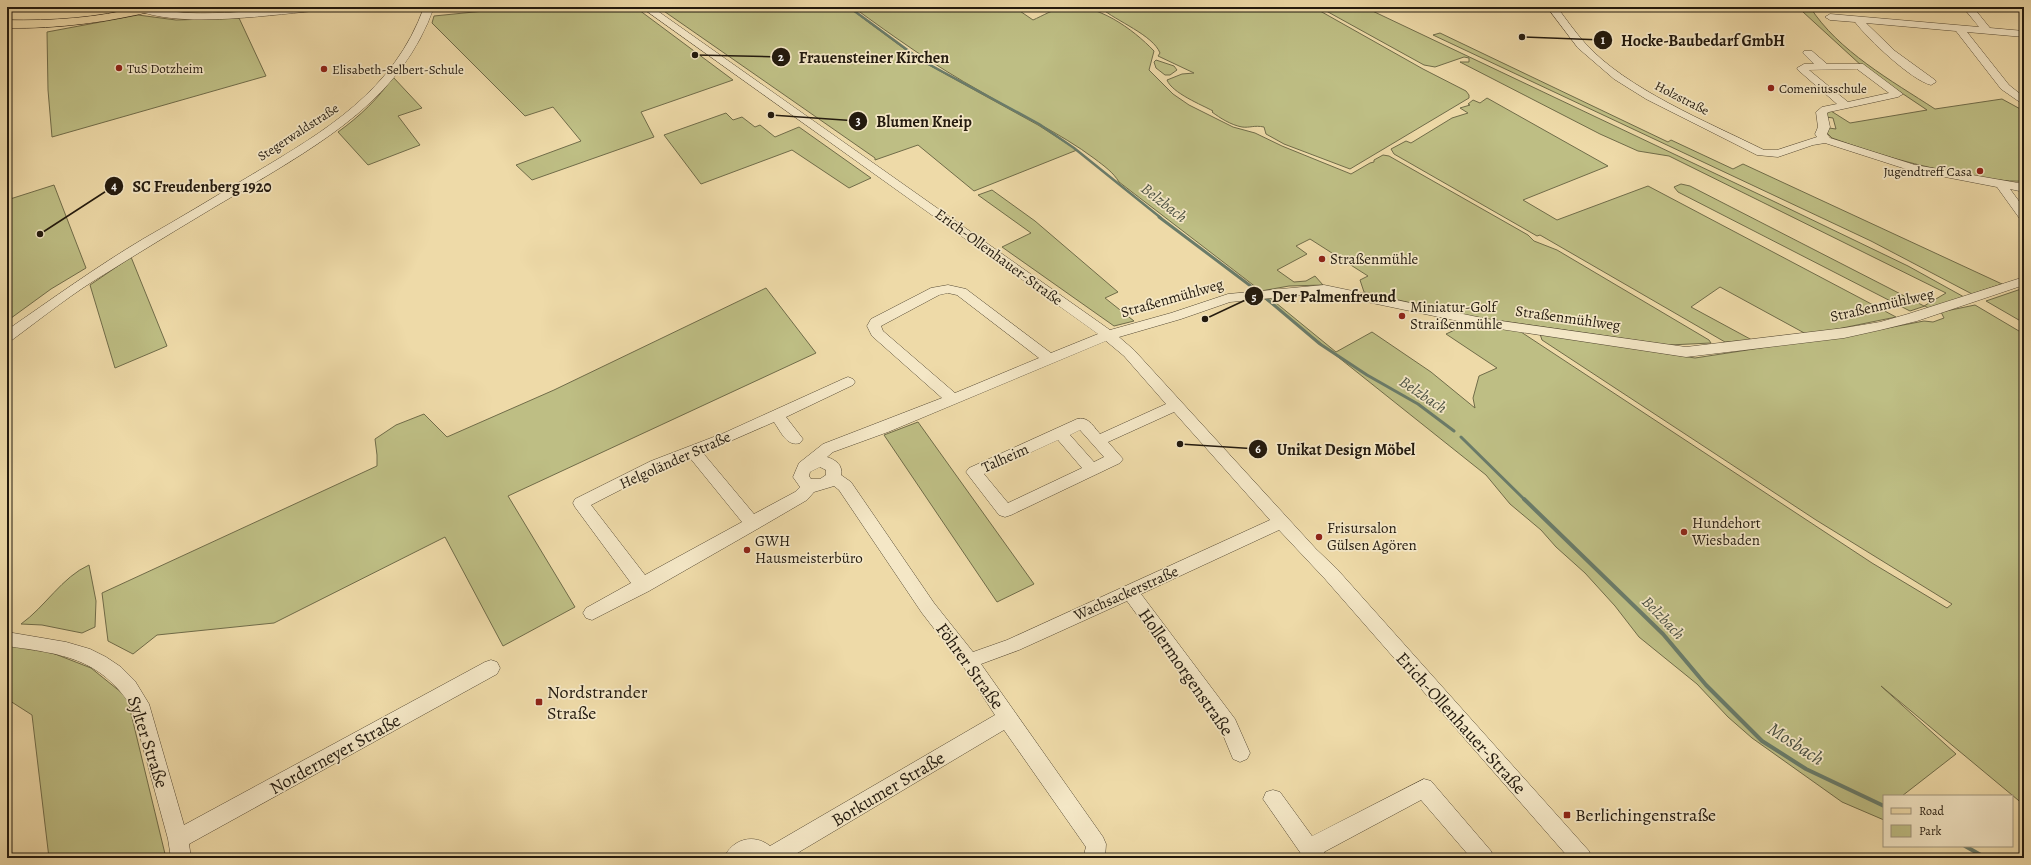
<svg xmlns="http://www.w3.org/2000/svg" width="2031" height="865" font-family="Alegreya,serif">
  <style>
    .green { fill: #bebe84; stroke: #706c49 }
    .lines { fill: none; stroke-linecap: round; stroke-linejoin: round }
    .stream-far2 { stroke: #6a7b69; stroke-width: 2.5 }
    .stream-far1 { stroke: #6a7b69; stroke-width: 3 }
    .stream { stroke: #6a7b69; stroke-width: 4 }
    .minor-casing { stroke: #564a34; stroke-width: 1 }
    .major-casing { stroke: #231a0e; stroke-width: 1 }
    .minor { fill: #f4e7c6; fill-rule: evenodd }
    .major { fill: #eedaa8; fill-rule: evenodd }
    .poi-dot { fill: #8f2418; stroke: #f4e7c6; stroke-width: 1.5 }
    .labels { text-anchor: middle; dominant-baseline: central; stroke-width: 3.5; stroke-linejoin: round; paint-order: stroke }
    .far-poi-label { font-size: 13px; fill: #231a0e; stroke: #f4e7c6; text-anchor: start }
    .far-street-label { font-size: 13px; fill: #231a0e; stroke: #f4e7c6 }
    .street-label { font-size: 15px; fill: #231a0e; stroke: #f4e7c6 }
    .poi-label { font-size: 15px; fill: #231a0e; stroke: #f4e7c6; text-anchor: start }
    .water-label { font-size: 16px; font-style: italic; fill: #4c5243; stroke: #f4e7c6 }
    .near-street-label { font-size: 18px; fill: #231a0e; stroke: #f4e7c6 }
    .near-poi-label { font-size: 18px; fill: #231a0e; stroke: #f4e7c6; text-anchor: start }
    .near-water-label { font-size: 19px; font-style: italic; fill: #4c5243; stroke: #f4e7c6 }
    .leader { fill: none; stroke: #231a0e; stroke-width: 1.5 }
    .callout-dot { fill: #231a0e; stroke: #f4e7c6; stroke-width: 1.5 }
    .mark-label { font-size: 12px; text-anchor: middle; font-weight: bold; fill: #fff }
    .callout-label { font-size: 16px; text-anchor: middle; font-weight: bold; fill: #231a0e; stroke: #f4e7c6; stroke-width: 3.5; stroke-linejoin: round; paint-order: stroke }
  </style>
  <rect width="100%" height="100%" fill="#eedaa8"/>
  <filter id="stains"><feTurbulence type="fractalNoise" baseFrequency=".005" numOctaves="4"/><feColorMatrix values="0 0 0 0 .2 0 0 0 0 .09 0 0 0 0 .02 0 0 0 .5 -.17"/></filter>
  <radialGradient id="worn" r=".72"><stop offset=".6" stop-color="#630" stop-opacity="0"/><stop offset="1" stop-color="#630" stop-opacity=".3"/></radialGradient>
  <path class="green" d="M524 7H635L733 80 641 112 654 137 532 180 516 165 581 141 553 107 525 116 432 23 434 16Z
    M658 7H848L918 59 1038 125 1077 150 974 191 918 145 875 160V158Z
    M853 7H1014L1033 20C1042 16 1054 9 1064 7 1096 2 1133 29 1154 51L1149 70 1173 94 1189 105 1233 127 1255 133 1282 146 1351 174 1370 163 1374 162V160L1383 155 1389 156 1528 235 1534 241 1557 250 1709 340 1711 343 1669 345 1467 316 1364 292 1360 280 1368 276 1310 239 1296 246 1307 254 1277 270 1294 282 1306 281 1315 276 1323 285 1289 286 1261 291 1119 182C1113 172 1104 166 1095 159 1059 132 1018 114 980 91 935 66 894 37 853 7Z
    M1104 7H1313L1423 69 1466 91 1469 95V98L1350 169 1284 144 1266 134 1264 127C1254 125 1250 128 1242 127 1231 125 1220 118 1212 112L1213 111C1202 105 1172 93 1167 80L1182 74 1194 73 1158 56 1160 53C1153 35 1116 21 1101 8Z
    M1319 7H1364L1773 201 1908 266 1964 297 1928 308 1925 306 1910 311 1678 192 1674 187 1681 184 1690 186 1924 306 1946 293 1669 156 1638 151 1600 134 1460 62H1469V58L1464 57 1435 67 1424 65Z
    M1799 7H1810C1838 51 1892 81 1935 109L2002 99 2024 111V181C2005 182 1986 178 1967 175 1917 166 1879 155 1832 138L1827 133 1829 128 1836 129 1833 118 1826 117V113L1831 111 1850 123 1927 110 1863 67 1803 12Z
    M138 15 176 20 239 18 266 76 52 137 48 90 47 32Z
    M1440 33 1668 142 1671 140 1733 169 1743 164 2002 284 1972 294 1871 241 1433 35Z
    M1156 60 1174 66 1177 70 1170 75H1165L1156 68 1154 62Z
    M393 77 422 108 398 116 420 145 368 165 338 132C360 116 378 99 393 77Z
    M1487 98 1608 166 1523 200 1557 220 1648 186 1896 317 1808 335 1720 287 1691 307 1752 340 1725 342 1540 235 1537 236 1394 154 1391 149 1406 141 1411 143 1452 118 1468 113 1460 108 1470 105 1468 104 1473 100 1480 103Z
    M726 113 733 120 742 117 755 127 760 125 775 137 799 127 871 178 849 188 792 150 701 184 664 135Z
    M54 185 86 268 51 289 7 321V200Z
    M992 190 1035 221 1118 292 1105 298 1134 321 1114 326 1002 247 1031 233 978 195Z
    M131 257 167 346 115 368 90 285Z
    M766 288 816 353 508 496 575 607 503 646 445 537 274 623 157 635 133 654 108 641 102 593 377 466V455L375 439 396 425 424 414 447 437 554 390Z
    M2024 288V323L1986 301Z
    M1264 298H1270L1336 352 1372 332 1431 372 1475 408 1473 398 1479 376 1497 368 1446 334 1461 327V323L1518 330 1872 563 1947 608 1952 604 1816 520 1542 340 1540 334 1695 358 1872 331 1924 321 1933 322 1944 318 1941 312 1975 305 2024 334V805L1881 686 1956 754 1902 796H1884V820L1842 802 1752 738 1728 717 1697 684 1639 637 1615 606 1585 573 1556 547 1541 530 1510 504 1486 475Z
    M918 422 1034 584 997 602 884 435Z
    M89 565 96 601 95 627 82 633 42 625 21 624C45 607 62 577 89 565Z
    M7 645 50 652 91 668 127 697 166 858H49L32 715 7 699Z"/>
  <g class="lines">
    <path class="stream-far2" d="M849 7 921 60 1039 124 1074 148 1161 218"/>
    <path class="stream-far1" d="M1159 217 1256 290 1320 344 1367 375 1418 404 1454 431
      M1461 437 1525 500"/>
    <path class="stream" d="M1524 499 1663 634 1706 685 1762 741 1806 769 1884 806
      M1965 846 1986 858"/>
    <g class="minor-casing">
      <path id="minor" d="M145 7C201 21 271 7 330 7L325 10C275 14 188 28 142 12L140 10Z
        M424 7H434C402 98 323 142 245 189 199 216 153 244 108 272 74 292 43 317 12 340L7 342V330C52 299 96 267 143 239 180 218 216 196 253 174 325 131 394 91 424 7Z
        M641 7H652L1110 330 1171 313 1228 294 1324 285 1487 319 1686 347 1844 328 1880 322 1908 314 2024 277V285L1917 321 1880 330 1844 338 1686 357 1487 327 1324 293 1230 302 1181 319 1119 337 1134 350 1316 549 1337 569 1589 851 1592 858H1569L1325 579 1279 530 1141 594 1235 719 1250 753 1247 759 1240 762 1233 759 1221 730 1127 601 1019 650 981 664 1103 837 1106 844 1105 858H1083L1086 847 1004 730 789 858H724C732 839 754 833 770 846L995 715 963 666 922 613 839 490 834 486 814 492 807 500 759 528 649 591 592 620 586 618 583 613 586 608 631 583 575 507 573 503 575 499 651 461 724 433 843 379 848 377 853 379 855 382 853 385 786 417 803 439 800 443C787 447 781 432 774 422L703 453 754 514 795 492 800 487 793 477 799 463 823 444 942 398 872 336 867 326 871 319 931 288 948 285 966 289 1051 353 1098 334ZM948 293 957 295 1039 358 955 393 883 331 881 326 939 295ZM1106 341 1124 356 1166 404 1100 434C1093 426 1088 416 1077 419L969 468 966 472 969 476 999 515 1005 517 1011 515 1120 463 1123 459 1108 442 1174 412 1270 520 1007 640 973 652 934 603 851 482 841 475C843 465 836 460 827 457L833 452 888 432ZM1080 430 1104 457 1094 462 1070 435ZM1058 440 1082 468 1008 503 984 474ZM690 458 742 522 645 575 591 505 661 469ZM820 467 826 470V475L820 479H811L809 476 810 472Z
        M1547 7H1557C1566 19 1575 32 1585 43 1626 89 1708 122 1764 150H1777L1817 137 1815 134 1818 127 1816 112 1822 107 1837 104 1798 70 1797 68 1804 64H1814L1803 53 1804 51H1812L1827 64H1863L1903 94 1898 97 1829 112 1827 113 1830 127 1827 134 1830 138 1915 165 2024 184V192L2010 189 2024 208V220L2020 219 1997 187 1909 170 1825 143 1813 145 1778 157 1757 155 1646 99 1614 79 1578 48ZM1857 69 1889 93 1848 102 1809 70Z
        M1963 7H1973L1990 28 2024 31V37L1967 32 2009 85 2024 97V105L2001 89 1956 31 1866 23 1895 51 1935 80 1936 82 1931 85C1911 80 1868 39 1855 22L1830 20 1825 17 1830 14 1979 27Z
        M7 632 66 642 90 649 106 657 121 667 135 681 149 704 184 825 485 662 491 660 497 662 500 668 497 674 189 844 191 858H171L168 839 132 707C99 657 61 654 7 646Z
        M1424 779 1431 781 1491 851 1494 858H1471L1421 800 1324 852 1326 858H1304L1263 799 1266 792 1273 790 1280 792 1312 836Z"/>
    </g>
    <g class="major-casing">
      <path id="major" d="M140 7H160L158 10C108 22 59 29 7 28V20C52 21 96 18 140 7Z"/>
    </g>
    <use href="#minor" class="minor"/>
    <use href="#major" class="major"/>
  </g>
  <g class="poi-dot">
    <circle cx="119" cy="68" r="4"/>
    <circle cx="324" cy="69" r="4"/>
    <circle cx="1771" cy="88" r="4"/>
    <circle cx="1980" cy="171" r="4"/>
    <circle cx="1322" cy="259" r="4"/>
    <circle cx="1402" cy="316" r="4"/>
    <circle cx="1684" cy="532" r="4"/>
    <circle cx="1319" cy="537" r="4"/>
    <circle cx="747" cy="550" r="4"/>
    <rect x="535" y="698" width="8" height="8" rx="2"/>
    <rect x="1563" y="811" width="8" height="8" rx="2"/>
  </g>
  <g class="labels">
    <g class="far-poi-label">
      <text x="127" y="68">TuS Dotzheim</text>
      <text x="332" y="69">Elisabeth-Selbert-Schule</text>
      <text x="1779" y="88">Comeniusschule</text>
      <text x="1972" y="171" text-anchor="end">Jugendtreff Casa</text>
    </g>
    <g class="far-street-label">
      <text transform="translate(1682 98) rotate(27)">Holzstraße</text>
      <text transform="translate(298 132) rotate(-33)">Stegerwaldstraße</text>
    </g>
    <g class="street-label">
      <text transform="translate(999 257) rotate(36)">Erich-Ollenhauer-Straße</text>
      <text transform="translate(1172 298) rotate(-16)">Straßenmühlweg</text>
      <text transform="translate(1882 305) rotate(-13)">Straßenmühlweg</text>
      <text transform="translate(1568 318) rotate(8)">Straßenmühlweg</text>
      <text transform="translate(1005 458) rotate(-24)">Talheim</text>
      <text transform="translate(675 460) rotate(-24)">Helgoländer Straße</text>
      <text transform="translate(1126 593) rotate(-24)">Wachsackerstraße</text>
    </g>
    <g class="poi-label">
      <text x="1330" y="259">Straßenmühle</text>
      <text x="1410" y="307">Miniatur-Golf<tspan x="1410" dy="17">Straißenmühle</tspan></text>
      <text x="1692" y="523">Hundehort<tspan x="1692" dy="17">Wiesbaden</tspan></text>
      <text x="1327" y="528">Frisursalon<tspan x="1327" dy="17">Gülsen Agören</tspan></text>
      <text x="755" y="541">GWH<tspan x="755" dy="17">Hausmeisterbüro</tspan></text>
    </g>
    <g class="water-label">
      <text transform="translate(1164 203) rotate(38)">Belzbach</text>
      <text transform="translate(1423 395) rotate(34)">Belzbach</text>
      <text transform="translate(1663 618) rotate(46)">Belzbach</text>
    </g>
    <g class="near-street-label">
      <text transform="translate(970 666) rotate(54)">Föhrer Straße</text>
      <text transform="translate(1186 672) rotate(55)">Hollermorgenstraße</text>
      <text transform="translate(1461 723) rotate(48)">Erich-Ollenhauer-Straße</text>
      <text transform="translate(148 742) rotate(72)">Sylter Straße</text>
      <text transform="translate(335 754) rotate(-29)">Norderneyer Straße</text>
      <text transform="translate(888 789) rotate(-31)">Borkumer Straße</text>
    </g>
    <g class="near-poi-label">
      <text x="547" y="692">Nordstrander<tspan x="547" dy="21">Straße</tspan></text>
      <text x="1575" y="815">Berlichingenstraße</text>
    </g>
    <g class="near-water-label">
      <text transform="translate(1796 744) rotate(33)">Mosbach</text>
    </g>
  </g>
  <path class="leader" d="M1522 37L1603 40M695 55L781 57M771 115L858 121M40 234L114 186M1205 319L1254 296M1180 444L1258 449"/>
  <g class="callout-dot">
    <circle cx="1522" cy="37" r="4"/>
    <circle cx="695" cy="55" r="4"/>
    <circle cx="771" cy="115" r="4"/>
    <circle cx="40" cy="234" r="4"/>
    <circle cx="1205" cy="319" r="4"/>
    <circle cx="1180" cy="444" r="4"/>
    <circle cx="1603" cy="40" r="10"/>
    <circle cx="781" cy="57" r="10"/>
    <circle cx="858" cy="121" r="10"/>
    <circle cx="114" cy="186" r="10"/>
    <circle cx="1254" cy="296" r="10"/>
    <circle cx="1258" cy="449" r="10"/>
  </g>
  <g class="mark-label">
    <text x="1603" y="44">1</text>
    <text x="781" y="61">2</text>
    <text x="858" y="125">3</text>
    <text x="114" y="190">4</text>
    <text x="1254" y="301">5</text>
    <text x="1258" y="453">6</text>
  </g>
  <g class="callout-label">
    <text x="1703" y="46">Hocke-Baubedarf GmbH</text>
    <text x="874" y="63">Frauensteiner Kirchen</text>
    <text x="924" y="127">Blumen Kneip</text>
    <text x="202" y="192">SC Freudenberg 1920</text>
    <text x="1334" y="302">Der Palmenfreund</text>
    <text x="1346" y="455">Unikat Design Möbel</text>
  </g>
  <rect width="2031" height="865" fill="none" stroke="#eedaa8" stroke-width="24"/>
  <rect x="8" y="8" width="2015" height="849" fill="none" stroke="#231a0e" stroke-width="2"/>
  <rect x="12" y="12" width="2007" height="841" fill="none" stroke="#231a0e"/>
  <rect x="1883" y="795" width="130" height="52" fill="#f4e7c6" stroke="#a0957c"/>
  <rect x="1891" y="808" width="20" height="6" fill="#eedaa8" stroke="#a0957c"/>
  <text x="1919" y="815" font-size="12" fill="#231a0e">Road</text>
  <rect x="1891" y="825" width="20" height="12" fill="#bebe84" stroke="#a0957c"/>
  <text x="1919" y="835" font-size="12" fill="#231a0e">Park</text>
  <rect width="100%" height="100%" filter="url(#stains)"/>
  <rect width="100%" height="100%" fill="url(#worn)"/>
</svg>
